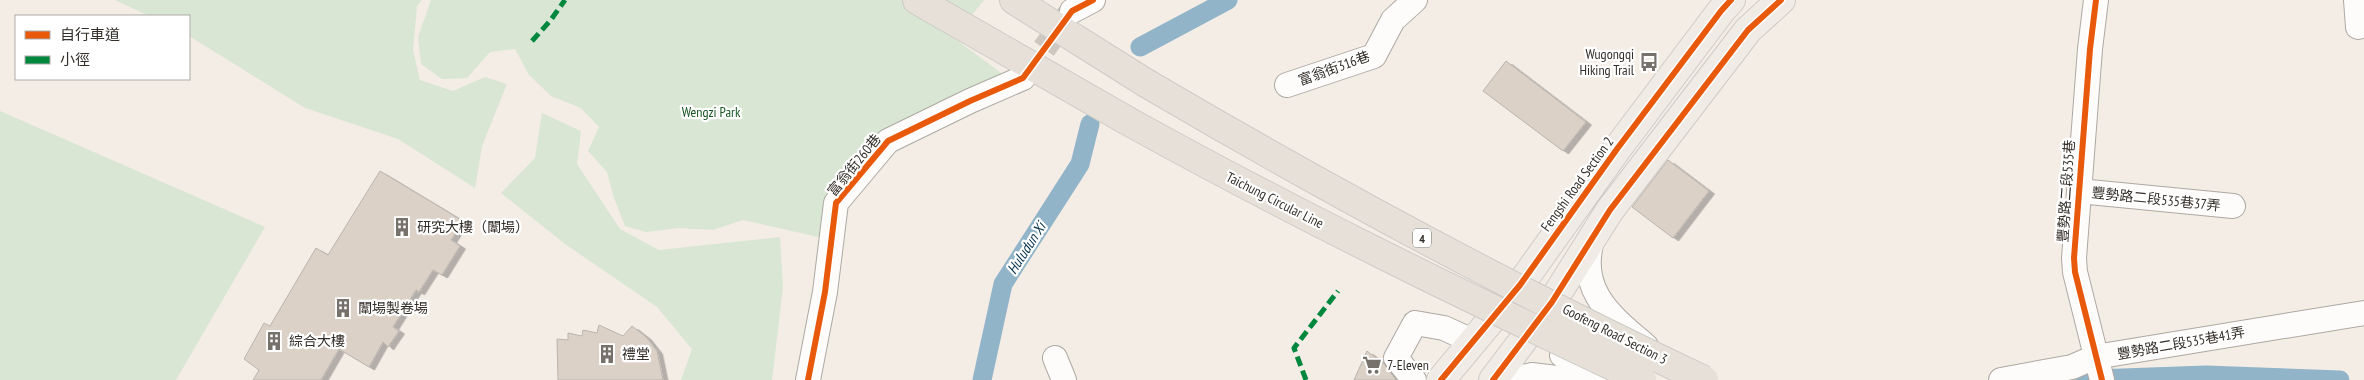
<svg xmlns="http://www.w3.org/2000/svg" width="2364" height="380" font-family="'PT Sans Narrow','Noto Sans TC',sans-serif">
  <style>
    .green { fill: #d8e6d3 }
    .lines { fill: none; stroke-linecap: round; stroke-linejoin: round }
    .canal { stroke: #91b4c9; stroke-width: 19 }
    .building { fill: #dcd1c6; stroke: #bab4af; filter: url(#shadow) }
    .minor-tunnel { stroke: #cdc7c0; stroke-width: 24; stroke-dasharray: 24 12; stroke-linecap: butt }
    .minor-casing { stroke: #ada8a2; stroke-width: 26 }
    .major-casing { stroke: #cecbc7; stroke-width: 30 }
    .highway-casing { stroke: #cecbc7; stroke-width: 30 }
    .minor { stroke: #fdfcfb; stroke-width: 24 }
    .major { stroke: #f0ebe5; stroke-width: 28 }
    .highway { stroke: #e6e0d8; stroke-width: 28 }
    .highway-bridge-casing { stroke: #cecbc7; stroke-width: 30; stroke-linecap: butt }
    .highway-bridge { stroke: #e6e0d8; stroke-width: 28 }
    .quiet { stroke: #00873e; stroke-width: 5; stroke-dasharray: 10 5; stroke-linecap: butt }
    .cycleway-casing { stroke: #fff; stroke-width: 9 }
    .cycleway { stroke: #e8590c; stroke-width: 6 }
    .labels { text-anchor: middle; dominant-baseline: central; stroke-width: 4.5; stroke-linejoin: round; paint-order: stroke }
    .shield { fill: #fff; stroke: #706d69; stroke-width: 1 }
    .shield-label { font-size: 12px; font-weight: bold; fill: #332e29 }
    .poi-label { font-size: 14px; fill: #332e29; stroke: #fff; text-anchor: start }
    .street-label { font-size: 14px; fill: #332e29; stroke: #fff }
    .park-label { font-size: 14px; fill: #185722; stroke: #fff }
    .water-label { font-size: 15px; font-style: italic; fill: #06324b; stroke: #fff }
  </style>
  <defs>
    <filter id="shadow"><feDropShadow dx="5.5" dy="3" stdDeviation="0" flood-color="#0004"/></filter>
  </defs>
  <rect width="100%" height="100%" fill="#f4ede6"/>
  <path class="green" d="M115 0H422L417 6 413 50 420 80 453 91 485 77 507 84 482 146 475 188 398 139 305 108 189 36V16H149Z
    M431 0H984L954 38 1012 81 892 129 827 239 743 220 713 230 678 228 646 232 625 226 614 198 607 172 588 151 599 127 581 108 551 96 529 75 515 49 490 52 467 78 442 79 421 64 418 37Z
    M0 111 265 227 176 380H0Z
    M542 113 581 131 577 164 620 229 659 250 780 237 783 287 772 380H681L692 349 657 307 565 244 501 193 535 158Z"/>
  <g class="lines">
    <path class="canal" d="M1140 47 1228 0
      M982 380 1003 284 1080 164 1090 124
      M2067 380 2206 375 2340 380"/>
  </g>
  <path class="building" d="M1506 61 1586 122 1563 151 1483 91Z
    M1668 160 1709 191 1673 238 1632 207Z
    M380 171 463 221 451 240 460 246 442 275 433 270 419 292 416 290 393 327 399 331 388 347 383 342 369 367 339 349 321 380H253L259 370 244 359 264 323 270 326 316 248 328 255Z
    M599 325 623 336 632 326 646 337 657 351 663 380H558L557 339 568 340V333L582 336 583 330 597 333Z
    M1367 351 1385 365 1396 380H1354Z"/>
  <g class="lines">
    <path class="minor-tunnel" d="M1023 78 1069 14"/>
    <g class="minor-casing">
      <path id="minor" d="M2096 0 2090 49 2074 258 2075 272 2102 380
        M2356 0 2358 27
        M1072 11 1093 0
        M1287 85 1374 56 1393 20 1415 0
        M2079 191 2233 206
        M1593 237C1576 290 1611 316 1646 346
        M1562 355 1606 380
        M1055 358 1064 380
        M808 380 825 292 836 203 888 141 970 101 1023 78
        M1414 380 1396 358 1415 323 1444 328 1472 341
        M1508 380 1532 375 1572 380
        M2001 380 2072 367 2095 357 2364 313"/>
    </g>
    <g class="major-casing">
      <path id="major" d="M1441 380 1520 285 1617 149 1721 11 1731 0
        M1493 380 1552 302 1610 210 1748 30 1781 0"/>
    </g>
    <g class="highway-casing">
      <path id="highway" d="M917 0 1126 120
        M1014 0 1146 83"/>
    </g>
    <use href="#minor" class="minor"/>
    <use href="#major" class="major"/>
    <use href="#highway" class="highway"/>
    <g class="highway-bridge-casing">
      <path id="highway-bridge" d="M1146 83C1328 190 1513 290 1704 380
        M1126 120C1295 214 1468 298 1642 380"/>
    </g>
    <use href="#highway-bridge" class="highway-bridge"/>
    <path class="quiet" d="M532 41 550 21 565 0
      M1306 380 1294 348 1338 291"/>
    <g class="cycleway-casing">
      <path id="cycleway" d="M2096 0 2090 49 2074 258 2075 272 2102 380
        M808 380 825 292 836 203 888 141 970 101 1023 78 1072 11 1093 0
        M1441 380 1520 285 1617 149 1721 11 1731 0
        M1493 380 1552 302 1610 210 1748 30 1781 0"/>
    </g>
    <use href="#cycleway" class="cycleway"/>
  </g>
  <defs>
    <g id="bus-bare" transform="scale(1.5)"><path d="M-5-6H5V4H4V6H2V4H-2V6H-4V4H-5ZM-3.5-4V0h7V-4ZM-3.5 1.2v1.5H-2V1.2ZM2 1.2v1.5H3.5V1.2Z" fill="#77716b" stroke="#fff" stroke-width="2.5" paint-order="stroke"/></g>
    <g id="building-bare" transform="scale(1.5)"><path d="M-4-6H4V6H1V3H-1V6H-4ZM-2.5-4.3h1.7v1.8h-1.7ZM.8-4.3h1.7v1.8H.8ZM-2.5-1h1.7V.8h-1.7ZM.8-1h1.7V.8H.8Z" fill="#77716b" stroke="#fff" stroke-width="2.5" paint-order="stroke"/></g>
    <g id="supermarket-bare" transform="scale(1.5)"><path d="M-6-5.5h2.5l.6 2H6L4.5 2H-2.5L-4.4-4H-6ZM-1.5 3.2a1.3 1.3 0 1 0 .1 0ZM3 3.2a1.3 1.3 0 1 0 .1 0Z" fill="#77716b" stroke="#fff" stroke-width="2.5" paint-order="stroke"/></g>
  </defs>
  <g fill-rule="evenodd">
    <use href="#bus-bare" x="1649" y="62"/>
    <use href="#building-bare" x="402" y="227"/>
    <use href="#building-bare" x="343" y="308"/>
    <use href="#building-bare" x="274" y="341"/>
    <use href="#building-bare" x="607" y="354"/>
    <use href="#supermarket-bare" x="1372" y="365"/>
  </g>
  <g class="labels">
    <rect class="shield" x="1413" y="228.5" width="18" height="19" rx="4"/>
    <g class="shield-label">
      <text x="1422" y="238">4</text>
    </g>
    <g class="poi-label">
      <text x="1634" y="54" text-anchor="end">Wugongqi<tspan x="1634" dy="16">Hiking Trail</tspan></text>
      <text x="417" y="227">研究大樓（闈場）</text>
      <text x="358" y="308">闈場製卷場</text>
      <text x="289" y="341">綜合大樓</text>
      <text x="622" y="354">禮堂</text>
      <text x="1387" y="365">7-Eleven</text>
    </g>
    <g class="street-label">
      <text transform="translate(1334 68) rotate(-20)">富翁街316巷</text>
      <text transform="translate(854 165) rotate(-51)">富翁街260巷</text>
      <text transform="translate(1577 184) rotate(-54)">Fengshi Road Section 2</text>
      <text transform="translate(2066 191) rotate(-86)">豐勢路二段535巷</text>
      <text transform="translate(2156 199) rotate(6)">豐勢路二段535巷37弄</text>
      <text transform="translate(1275 200) rotate(27)">Taichung Circular Line</text>
      <text transform="translate(1615 334) rotate(27)">Goofeng Road Section 3</text>
      <text transform="translate(2181 343) rotate(-10)">豐勢路二段535巷41弄</text>
    </g>
    <g class="park-label">
      <text x="711" y="112">Wengzi Park</text>
    </g>
    <g class="water-label">
      <text transform="translate(1026 248) rotate(-57)">Huludun Xi</text>
    </g>
  </g>
  <rect x="15" y="15" width="175" height="65" fill="#ffffff" stroke="#adaba9"/>
  <rect x="25" y="31" width="25" height="8" fill="#e8590c" stroke="#adaba9"/>
  <text x="60" y="40" font-size="15" fill="#332e29">自行車道</text>
  <rect x="25" y="56" width="25" height="8" fill="#00873e" stroke="#adaba9"/>
  <text x="60" y="65" font-size="15" fill="#332e29">小徑</text>
</svg>
